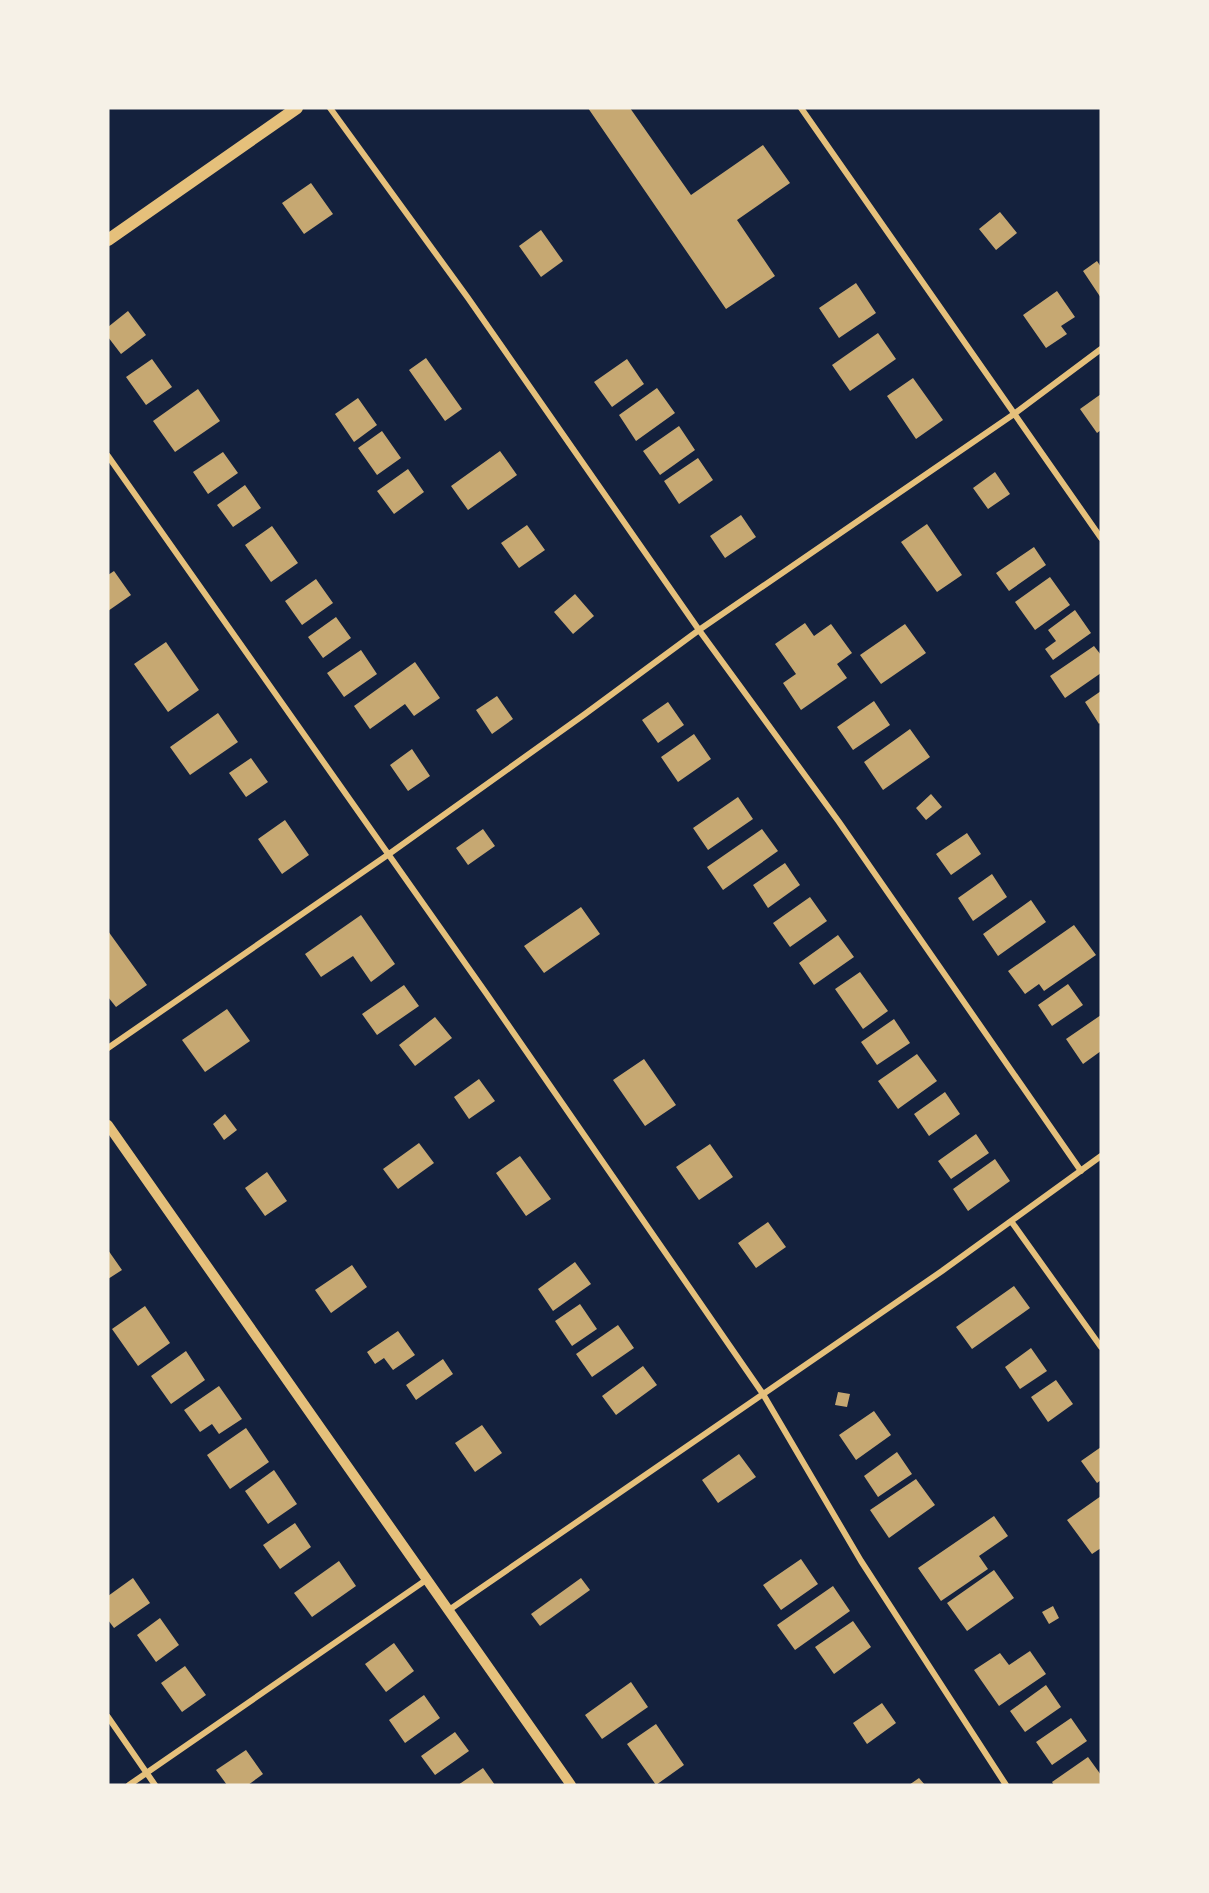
<svg xmlns="http://www.w3.org/2000/svg" width="1209" height="1893" font-family="'IBM Plex Serif',serif">
  <style>
    .building { fill: #c6a872 }
    .lines { fill: none; stroke-linecap: round; stroke-linejoin: round }
    .minor { stroke: #e5c07b; stroke-width: 6 }
    .tertiary { stroke: #e5c07b; stroke-width: 10 }
    .secondary { stroke: #e5c07b; stroke-width: 12 }
  </style>
  <rect width="100%" height="100%" fill="#14213d"/>
  <path class="building" d="M588 108H630L691 195 763 145 790 183 737 220 775 276 726 309Z
    M311 183 333 214 304 234 282 203Z
    M1000 212 1017 233 996 250 979 229Z
    M541 230 563 261 541 277 519 246Z
    M1097 261 1101 267V298L1083 271Z
    M856 283 876 313 839 338 819 308Z
    M1057 291 1075 317 1061 326 1067 334 1046 348 1023 315Z
    M128 311 146 335 121 354 108 337V327Z
    M878 333 896 359 850 391 832 365Z
    M426 358 462 409 445 421 409 370Z
    M152 359 172 387 146 405 126 377Z
    M627 359 644 384 612 407 594 382Z
    M913 378 943 420 916 439 887 396Z
    M657 388 675 413 636 441 619 415Z
    M198 389 220 421 175 452 153 421Z
    M1101 394V430L1097 433 1080 409Z
    M358 398 377 425 354 442 335 414Z
    M679 426 695 450 660 475 643 451Z
    M382 431 401 458 377 475 358 448Z
    M500 451 517 475 468 510 451 486Z
    M223 452 238 473 208 494 193 472Z
    M698 458 713 480 679 504 664 481Z
    M408 469 424 492 394 514 377 491Z
    M995 472 1010 494 988 509 973 488Z
    M245 485 261 508 233 527 217 505Z
    M741 515 756 537 725 558 710 536Z
    M927 524 962 575 937 592 901 542Z
    M527 525 545 550 519 568 501 543Z
    M272 526 298 563 271 582 245 545Z
    M1034 547 1046 565 1009 591 996 573Z
    M114 571 131 595 108 611V575Z
    M1050 577 1070 605 1035 630 1015 602Z
    M316 579 333 603 302 625 285 601Z
    M575 594 594 616 573 634 554 612Z
    M1075 610 1091 633 1053 660 1045 649 1056 641 1048 630Z
    M336 617 351 638 323 658 308 637Z
    M805 623 814 636 831 624 852 653 837 664 847 678 801 710 783 683 796 674 775 644Z
    M905 624 926 653 881 684 860 655Z
    M166 642 199 690 168 712 134 664Z
    M1094 646 1101 655V673L1065 698 1050 676Z
    M361 650 377 674 344 697 327 673Z
    M415 662 440 698 414 716 405 704 370 729 354 706Z
    M1101 691V722L1099 724 1085 702Z
    M497 696 513 719 492 734 476 710Z
    M874 701 890 725 853 750 837 727Z
    M668 702 684 725 658 743 642 720Z
    M218 713 238 742 190 775 170 747Z
    M910 729 930 757 883 790 864 762Z
    M694 734 711 759 678 782 661 757Z
    M412 749 430 776 408 791 390 765Z
    M251 758 268 782 246 797 229 773Z
    M931 794 942 807 926 820 916 808Z
    M738 797 753 819 708 850 693 828Z
    M285 820 309 855 282 874 258 839Z
    M483 829 495 846 468 865 456 848Z
    M762 829 778 851 723 890 707 867Z
    M967 833 981 854 951 875 936 854Z
    M785 863 800 885 768 908 753 885Z
    M992 874 1007 897 973 921 958 898Z
    M810 897 827 921 790 947 773 923Z
    M1031 900 1046 922 998 956 983 934Z
    M581 907 600 934 544 973 524 946Z
    M361 915 395 964 371 982 353 956 321 977 305 954Z
    M1074 925 1096 955 1044 991 1039 984 1025 994 1008 971Z
    M108 931 147 985 116 1007 108 997Z
    M838 935 854 957 814 985 799 963Z
    M860 972 888 1011 863 1029 835 989Z
    M1068 984 1083 1005 1052 1026 1038 1005Z
    M404 985 419 1006 377 1035 362 1014Z
    M227 1009 250 1041 205 1072 182 1040Z
    M1101 1015V1051L1083 1064 1066 1039Z
    M435 1017 452 1038 415 1066 399 1045Z
    M894 1019 910 1043 877 1065 861 1042Z
    M917 1054 937 1081 898 1109 878 1081Z
    M644 1059 676 1105 645 1126 613 1080Z
    M479 1079 495 1101 469 1119 454 1097Z
    M945 1092 960 1114 929 1136 914 1114Z
    M225 1114 237 1130 224 1140 213 1124Z
    M976 1134 989 1153 951 1179 938 1161Z
    M419 1143 434 1163 398 1189 383 1169Z
    M710 1144 733 1177 699 1200 676 1167Z
    M520 1156 551 1199 526 1216 496 1173Z
    M995 1159 1010 1181 968 1211 953 1189Z
    M267 1172 287 1201 265 1216 245 1188Z
    M768 1222 786 1247 756 1268 738 1243Z
    M108 1250 122 1270 108 1279Z
    M575 1262 591 1284 553 1311 538 1289Z
    M352 1265 367 1287 331 1313 315 1290Z
    M1014 1286 1030 1308 972 1349 956 1327Z
    M580 1304 597 1329 572 1346 555 1321Z
    M145 1306 170 1343 138 1366 112 1329Z
    M618 1325 634 1348 592 1377 576 1354Z
    M398 1331 415 1355 393 1370 384 1358 375 1364 367 1352Z
    M1031 1348 1047 1371 1020 1389 1005 1367Z
    M186 1351 205 1380 171 1404 151 1376Z
    M443 1359 453 1374 416 1400 406 1385Z
    M643 1366 657 1385 616 1415 602 1396Z
    M1056 1380 1073 1404 1048 1422 1031 1397Z
    M219 1386 242 1419 219 1434 212 1424 200 1432 184 1410Z
    M838 1392 850 1394 847 1407 835 1405Z
    M874 1411 891 1435 856 1460 839 1435Z
    M482 1425 502 1453 475 1472 455 1443Z
    M246 1428 269 1462 230 1489 207 1455Z
    M1101 1447V1480L1097 1483 1081 1461Z
    M897 1452 912 1474 878 1497 864 1476Z
    M739 1454 756 1477 718 1503 702 1480Z
    M274 1470 297 1504 268 1524 245 1491Z
    M916 1479 935 1505 889 1538 870 1510Z
    M1101 1496V1548L1092 1554 1067 1520Z
    M994 1516 1008 1536 979 1556 988 1569 941 1601 918 1568Z
    M295 1523 311 1547 280 1569 263 1545Z
    M801 1559 818 1584 781 1610 763 1585Z
    M339 1561 356 1586 312 1617 294 1593Z
    M994 1570 1014 1598 967 1631 947 1603Z
    M133 1578 150 1603 114 1628 108 1620V1596Z
    M581 1578 590 1590 540 1626 531 1614Z
    M833 1586 850 1611 795 1650 777 1625Z
    M1053 1606 1059 1618 1049 1624 1042 1612Z
    M160 1618 179 1645 156 1662 137 1635Z
    M853 1621 871 1647 834 1674 815 1647Z
    M394 1643 414 1671 386 1692 365 1664Z
    M1030 1651 1046 1674 999 1706 974 1670 1000 1653 1009 1665Z
    M185 1666 206 1695 182 1712 161 1683Z
    M631 1682 648 1707 602 1739 585 1715Z
    M1046 1685 1061 1707 1025 1732 1010 1711Z
    M424 1695 440 1718 405 1743 389 1720Z
    M882 1703 896 1723 867 1744 853 1723Z
    M1071 1718 1087 1741 1052 1765 1036 1742Z
    M656 1724 684 1765 656 1785 627 1744Z
    M455 1732 469 1751 435 1775 421 1756Z
    M246 1750 263 1774 248 1785H227L216 1770Z
    M1088 1757 1101 1775V1783L1098 1785H1054L1052 1782Z
    M483 1768 495 1785H458Z
    M919 1778 925 1785H909Z"/>
  <g class="lines">
    <path class="minor" d="M330 108 468 298 699 630 839 822 1081 1171
      M801 108 1101 538
      M108 456 486 993 763 1394 861 1561 1006 1785
      M108 1048 389 854 585 714 699 630 1014 414 1101 349
      M1011 1221 1101 1347
      M449 1610 942 1271 1101 1156
      M108 1717 155 1785
      M129 1785 426 1580"/>
    <path class="tertiary" d="M108 1125 571 1785"/>
    <path class="secondary" d="M108 240 297 108"/>
  </g>
  <rect width="1209" height="1893" fill="none" stroke="#f6f1e7" stroke-width="219"/>
</svg>
